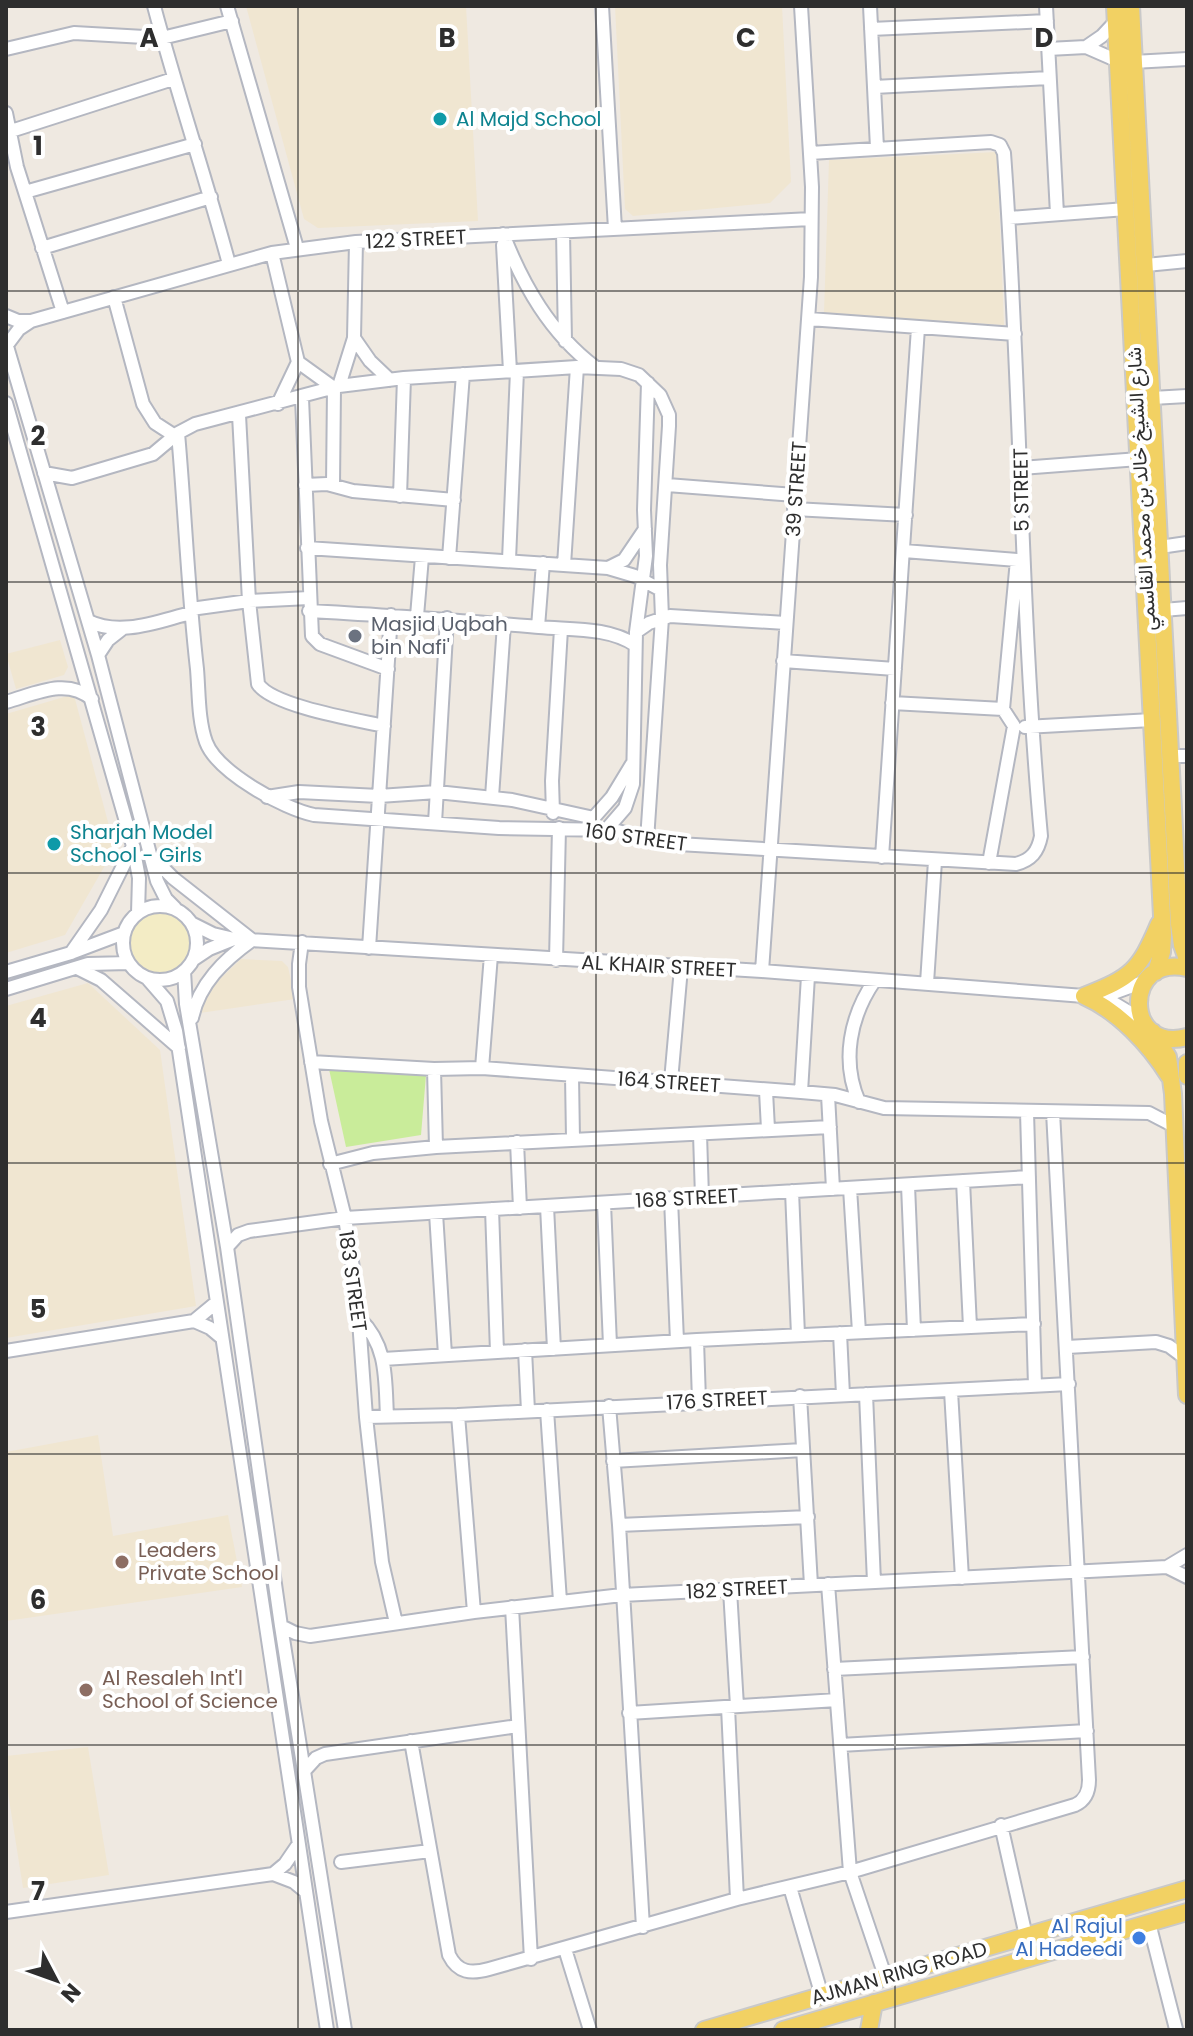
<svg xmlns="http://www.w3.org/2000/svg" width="1193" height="2036" font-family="Poppins,Vazirmatn,sans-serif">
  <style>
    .education { fill: #f0e6d1 }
    .sand { fill: #f3ecc5 }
    .pitch { fill: #c9ec9a }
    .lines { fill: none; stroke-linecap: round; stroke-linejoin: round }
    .minor-casing { stroke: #b4b7c1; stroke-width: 16 }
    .major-casing { stroke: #c9c9c9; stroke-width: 20 }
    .minor { stroke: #fff; stroke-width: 12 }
    .major { stroke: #f2d163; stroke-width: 16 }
    .grid { fill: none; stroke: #2e2e2e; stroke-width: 2; stroke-opacity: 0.55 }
    .culture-dot { fill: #0f9aa8; stroke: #fff; stroke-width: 3 }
    .worship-dot { fill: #6b7280; stroke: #fff; stroke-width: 3 }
    .education-dot { fill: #8d6e63; stroke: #fff; stroke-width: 3 }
    .shop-dot { fill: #3f7fe0; stroke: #fff; stroke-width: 3 }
    .labels { text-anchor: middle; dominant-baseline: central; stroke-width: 8; stroke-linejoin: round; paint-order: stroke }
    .culture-label { font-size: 20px; fill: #0d838f; stroke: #fff; text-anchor: start }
    .street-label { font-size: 20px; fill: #2e2e2e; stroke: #fff }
    .worship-label { font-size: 20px; fill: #5b616d; stroke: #fff; text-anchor: start }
    .education-label { font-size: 20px; fill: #785e54; stroke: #fff; text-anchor: start }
    .shop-label { font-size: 20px; fill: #366cbe; stroke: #fff; text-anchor: end }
    .grid-label { font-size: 26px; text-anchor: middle; font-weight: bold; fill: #2e2e2e; stroke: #fff; stroke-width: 8; stroke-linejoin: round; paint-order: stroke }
  </style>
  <rect width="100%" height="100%" fill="#efe9e1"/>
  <path class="education" d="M246 6H466L478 221 318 228 304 219Z
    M615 6H782L791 182 770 203 633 216 625 209Z
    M997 152 1004 325 824 313 829 160Z
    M60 640 68 667 64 675 16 689 6 654Z
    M71 695 75 699 115 848 65 935 6 953V714Z
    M241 959 282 961 288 967 295 999 200 1013 202 996Z
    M88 983 160 1050 196 1306 6 1338V1006Z
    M98 1435 113 1536 228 1515 242 1587 6 1621V1452Z
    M88 1747 109 1875 23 1888 6 1780V1756Z"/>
  <path class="sand" d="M124 944a33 33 0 1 1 66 0a33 33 0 1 1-66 0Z"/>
  <path class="pitch" d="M329 1069 426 1075 421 1135 346 1147Z"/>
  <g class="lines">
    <g class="minor-casing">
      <path id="minor" d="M154 6C177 93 206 178 229 264
        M227 6 297 248
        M602 6 615 229
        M870 6 877 148
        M1046 6 1057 214
        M871 29 1047 21
        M1086 47 1102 36 1116 21
        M6 49 74 33 162 38 232 21
        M1048 49 1086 47 1118 61
        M1133 62 1187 59
        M874 87 1049 78
        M6 113 17 167 63 312
        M11 131 173 79
        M25 192 195 144
        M1009 218 1126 209
        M563 232 565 341
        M503 234C523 285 550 333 595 367
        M503 245 510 371
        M42 248 211 197
        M272 253 298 362
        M1146 265 1187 261
        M114 297 143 404 155 423 175 436
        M6 316 18 321H31L272 253 356 242 811 219
        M809 319 1015 334
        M354 338 370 361 390 380
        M6 343 98 655 157 881 166 899 175 908
        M7 345 19 329 31 321
        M298 362 334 388 333 485
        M339 386 354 338 356 242
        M302 398 312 636 320 644 388 669
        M1152 398 1187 396
        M6 403 133 846 139 878 138 913
        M278 404 298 362
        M239 415 249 601 258 684C272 706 357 720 384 726
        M178 433C185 512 188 591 197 669 199 692 198 720 206 742 217 772 284 809 314 815L499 828 614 830 661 843 1016 864C1031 860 1038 852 1041 836 1020 609 1021 381 1004 153L1000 145 991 142 810 153
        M1021 468 1139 459
        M44 473 72 478 153 454 178 433 195 424 339 386 404 378 577 367 621 369 639 375 660 395 669 415V426L660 565 662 618 647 840
        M305 485 327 484 353 491 454 500
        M667 485 795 495
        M400 496 404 378
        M794 509 906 515
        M1160 547 1187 543
        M307 548 608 568 635 576 661 590
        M904 551 1017 560
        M449 558 463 374
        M509 560 517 371
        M564 565 577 367
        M608 568 624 560 645 529
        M191 609 249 601 309 598
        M1163 610 1187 608
        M309 611C386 615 462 621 539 627 570 630 609 627 635 645
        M417 616 422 557
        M88 621C121 637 158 621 191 613
        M538 627 543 563
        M636 632 649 623 670 616 786 623
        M98 655 108 640 122 629
        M783 661 895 669
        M6 702C35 694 66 677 92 699
        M892 703 1003 709
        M1025 727 1152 720
        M1171 756H1187
        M267 797 299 792 379 796 437 792 512 800 594 818
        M492 797 504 624
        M553 813 552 781 561 629
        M435 823 447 618
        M589 823 612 797 632 764
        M606 830 625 808 633 784 636 632 646 556 644 510 648 383
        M882 857 918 328
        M153 858 173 878 252 940C224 960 199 984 192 1018
        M989 863 1014 726 1003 709 1017 560
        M123 943a37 37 0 1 1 74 0a37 37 0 1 1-74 0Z
        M193 924 213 934 234 939 762 971 1084 996 1112 1002 1142 1020
        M302 942 299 964V987L321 1121 345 1218 357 1293 366 1417 382 1562 396 1623
        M369 948 391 615
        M71 953 101 910 133 846
        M194 959 209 949 234 939
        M556 960 559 828
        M77 968 101 980 179 1048
        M184 971 186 1004 227 1247 281 1626 345 2030
        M762 971 811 277 812 187 801 6
        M6 972 71 953 124 933
        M147 978 167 1001 176 1031 327 2030
        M927 983 935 861
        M6 989 88 964 129 963
        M1095 995 1116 992 1146 981
        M311 1062 434 1069 482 1068 801 1092 835 1095 884 1108 1149 1113 1174 1126
        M482 1068 491 955
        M434 1069 436 1147
        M572 1076 573 1139
        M671 1081 681 968
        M766 1091 768 1129
        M801 1092 808 976
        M828 1095 833 1189
        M859 1102C841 1061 850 1016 875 980
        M1027 1112 1035 1386
        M700 1134 702 1197
        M517 1142 520 1208
        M330 1164 373 1153 436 1147 830 1127
        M963 1181 970 1327
        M908 1185 914 1330
        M850 1188 859 1332
        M792 1191 798 1335
        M671 1199 677 1341
        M604 1203 610 1345
        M547 1206 554 1349
        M492 1209 497 1352
        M436 1213 445 1355
        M227 1247 238 1235 249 1231 345 1218 1029 1177
        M360 1319C388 1346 385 1380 387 1416
        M194 1321 210 1328 222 1338
        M840 1333 843 1395
        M697 1340 699 1401
        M1067 1347 1156 1342 1169 1346 1185 1358
        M525 1350 528 1411
        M6 1351 194 1321 217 1302
        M383 1359 697 1340 1034 1324
        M951 1391 962 1578
        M866 1394 874 1582
        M800 1396 811 1585
        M609 1406 619 1525 643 1927
        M547 1410 560 1601
        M458 1415 474 1612
        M366 1417 458 1415 1069 1384
        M613 1461 803 1450
        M619 1525 808 1517
        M1167 1567 1187 1577
        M828 1584 850 1872 885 1976
        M730 1590 737 1706
        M512 1607 531 1959
        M281 1626 295 1633 310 1636 474 1612 622 1595 1167 1567 1187 1555
        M834 1669 1083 1657
        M728 1707 737 1899
        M629 1713 837 1700
        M411 1741 449 1955C458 1973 471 1974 489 1969L737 1899 850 1872 1075 1805C1086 1800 1089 1791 1089 1780L1053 1112
        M840 1745 1087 1731
        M305 1770 316 1758 325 1754 518 1726
        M1001 1825 1026 1936
        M341 1862 430 1851
        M273 1874 285 1864 298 1845
        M790 1887 822 1996
        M6 1912 273 1874 294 1882 305 1891
        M1149 1923 1176 2029
        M565 1949 590 2030"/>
    </g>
    <g class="major-casing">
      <path id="major" d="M1115 6 1163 935 1162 952 1156 972
        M1131 6 1179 924 1182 945 1187 959
        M1187 968C1123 953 1123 1054 1187 1037
        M1084 996C1118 1011 1149 1044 1169 1076
        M1084 996C1132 977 1139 971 1159 924
        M1153 1032 1168 1057 1173 1094 1187 1395
        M1187 1063V1076
        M704 2030 1187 1889
        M783 2030 1187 1912
        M869 2030 874 2003"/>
    </g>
    <use href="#minor" class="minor"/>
    <use href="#major" class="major"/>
  </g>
  <path class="grid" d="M298 6V2030M596 6V2030M895 6V2030M6 291H1187M6 582H1187M6 873H1187M6 1163H1187M6 1454H1187M6 1745H1187"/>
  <g class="culture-dot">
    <circle cx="440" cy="119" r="8"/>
    <circle cx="54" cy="844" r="8"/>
  </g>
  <circle class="worship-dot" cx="355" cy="636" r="8"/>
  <g class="education-dot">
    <circle cx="122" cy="1562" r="8"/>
    <circle cx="86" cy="1690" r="8"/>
  </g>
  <circle class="shop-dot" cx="1139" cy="1938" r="8"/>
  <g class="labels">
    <g class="culture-label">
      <text x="456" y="119">Al Majd School</text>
      <text x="70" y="832">Sharjah Model<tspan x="70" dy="23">School - Girls</tspan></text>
    </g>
    <g class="street-label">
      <text transform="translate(416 239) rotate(-3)">122 STREET</text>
      <text transform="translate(796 489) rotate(-86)">39 STREET</text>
      <text transform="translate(1141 489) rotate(-93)">شارع الشيخ خالد بن محمد القاسمي</text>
      <text transform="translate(1021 490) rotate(-91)">5 STREET</text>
      <text transform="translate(636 837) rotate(8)">160 STREET</text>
      <text transform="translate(659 966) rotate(3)">AL KHAIR STREET</text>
      <text transform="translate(669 1082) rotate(4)">164 STREET</text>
      <text transform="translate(687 1198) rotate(-3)">168 STREET</text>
      <text transform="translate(353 1281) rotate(82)">183 STREET</text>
      <text transform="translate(717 1400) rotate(-3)">176 STREET</text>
      <text transform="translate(737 1589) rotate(-3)">182 STREET</text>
      <text transform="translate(899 1973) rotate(-16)">AJMAN RING ROAD</text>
    </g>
    <g class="worship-label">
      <text x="371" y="624">Masjid Uqbah<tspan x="371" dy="23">bin Nafi'</tspan></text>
    </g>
    <g class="education-label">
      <text x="138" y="1550">Leaders<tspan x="138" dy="23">Private School</tspan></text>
      <text x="102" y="1678">Al Resaleh Int'l<tspan x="102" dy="23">School of Science</tspan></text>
    </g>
    <g class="shop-label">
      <text x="1123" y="1926">Al Rajul<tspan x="1123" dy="23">Al Hadeedi</tspan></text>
    </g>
  </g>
  <g class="grid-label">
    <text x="149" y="47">A</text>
    <text x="447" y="47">B</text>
    <text x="746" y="47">C</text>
    <text x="1044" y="47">D</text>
    <text x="38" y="155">1</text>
    <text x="38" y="445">2</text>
    <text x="38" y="736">3</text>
    <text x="38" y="1027">4</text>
    <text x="38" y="1318">5</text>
    <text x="38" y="1609">6</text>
    <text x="38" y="1900">7</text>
  </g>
  <rect width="1193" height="2036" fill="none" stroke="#2e2e2e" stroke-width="16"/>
  <g transform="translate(56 1980) rotate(131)" stroke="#ffffff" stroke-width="6" paint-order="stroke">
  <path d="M0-6L14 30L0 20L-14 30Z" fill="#2e2e2e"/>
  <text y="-12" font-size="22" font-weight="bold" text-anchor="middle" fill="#2e2e2e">N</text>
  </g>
</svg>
